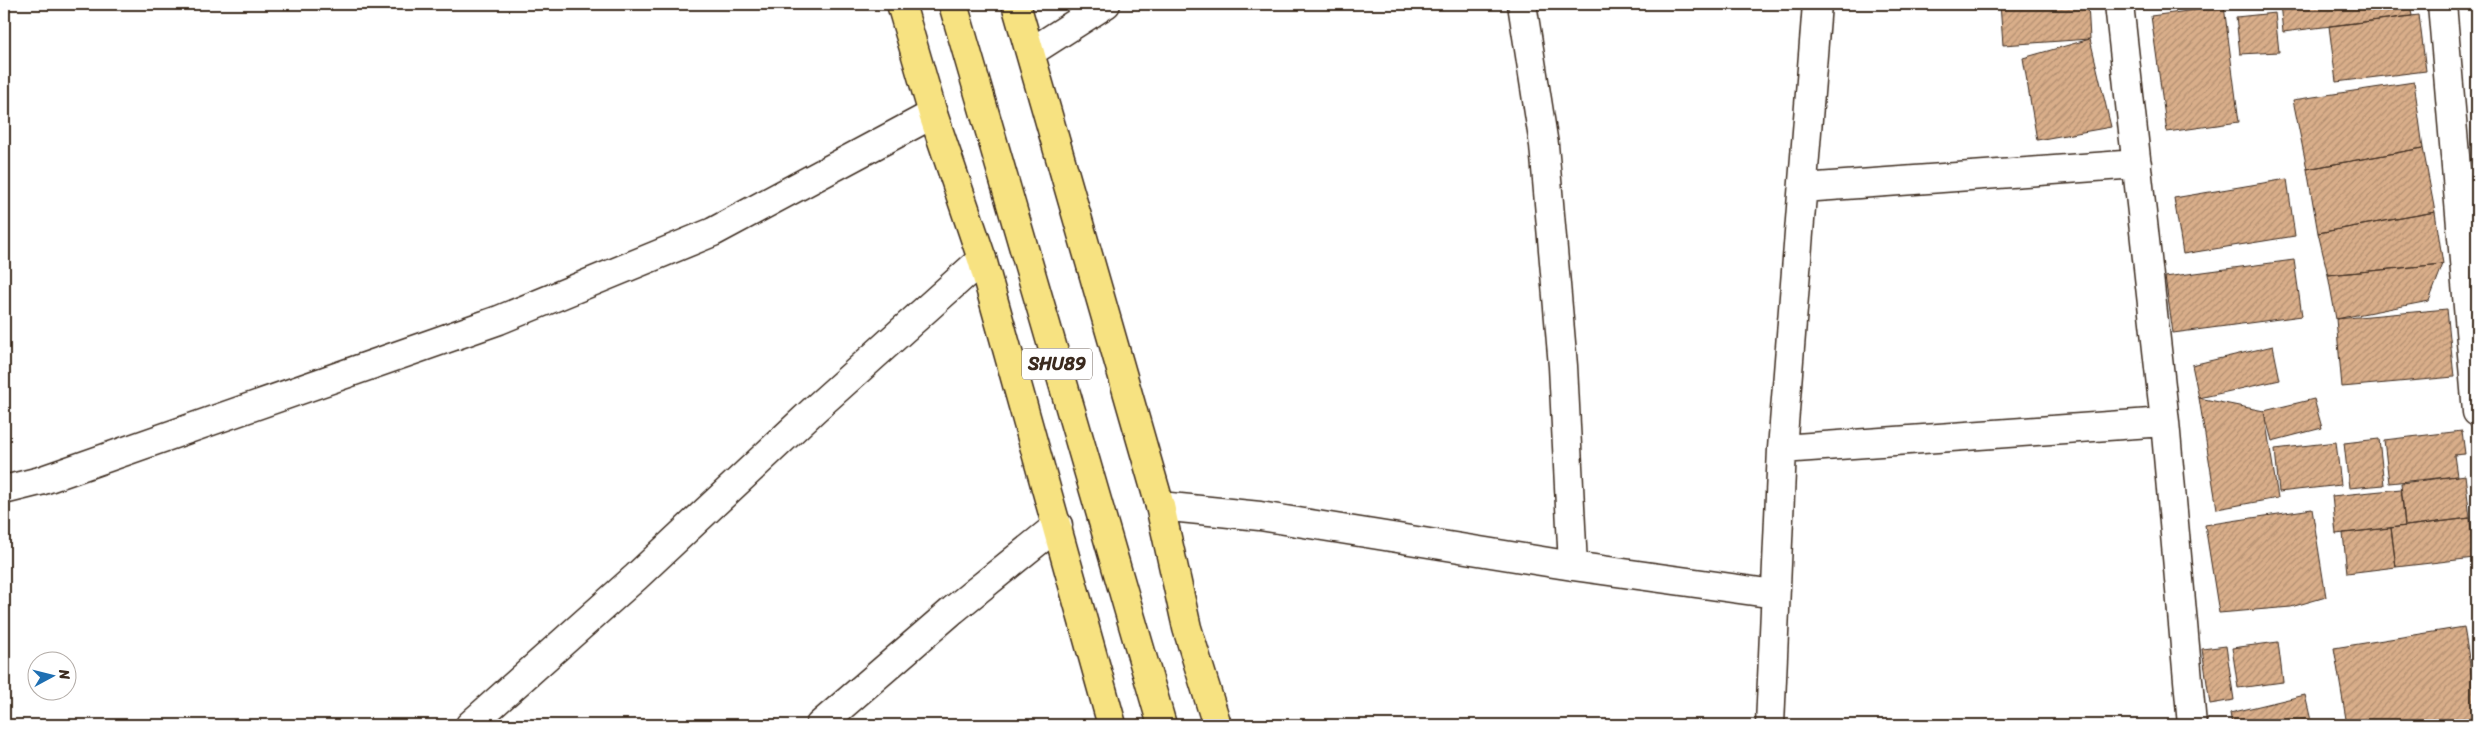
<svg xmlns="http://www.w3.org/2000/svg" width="2481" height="729" font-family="Sriracha,sans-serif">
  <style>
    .building { fill: url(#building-hatch); stroke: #3b2a1e }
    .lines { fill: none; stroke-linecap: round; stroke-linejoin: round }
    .street-casing { stroke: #3b2a1e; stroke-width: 31 }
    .secondary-casing { stroke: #3b2a1e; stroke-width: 31 }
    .primary-casing { stroke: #3b2a1e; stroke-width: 31 }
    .street { stroke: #fff; stroke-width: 28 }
    .secondary { stroke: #fff; stroke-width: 28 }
    .primary { stroke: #f7e281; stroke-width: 28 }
    .labels { text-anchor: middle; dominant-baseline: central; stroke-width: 4; stroke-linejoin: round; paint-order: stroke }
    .shield { fill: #fff; stroke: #766a62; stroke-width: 1 }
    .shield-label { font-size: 18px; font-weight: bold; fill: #3b2a1e }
  </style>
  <defs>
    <pattern id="building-hatch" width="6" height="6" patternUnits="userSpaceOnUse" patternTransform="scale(1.25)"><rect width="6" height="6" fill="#d9ae8a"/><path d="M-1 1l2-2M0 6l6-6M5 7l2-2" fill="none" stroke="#b18e70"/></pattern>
  </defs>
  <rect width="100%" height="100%" fill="#fff"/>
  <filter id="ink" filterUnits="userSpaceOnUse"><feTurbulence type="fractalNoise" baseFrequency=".02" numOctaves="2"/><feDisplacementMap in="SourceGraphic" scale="10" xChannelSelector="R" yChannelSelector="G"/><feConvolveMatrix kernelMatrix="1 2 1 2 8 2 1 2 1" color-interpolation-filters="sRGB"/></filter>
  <g filter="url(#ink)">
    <path class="building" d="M2000 4H2088L2090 39 2003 45Z
      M2280 4H2410L2412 16 2283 32Z
      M2224 6 2239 122 2167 132 2151 16Z
      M2275 13 2279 52 2240 54 2236 17Z
      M2419 15 2426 71 2336 82 2329 26Z
      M2090 39 2111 127 2037 140 2023 58Z
      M2414 82 2423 148 2307 169 2293 100Z
      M2423 148 2435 212 2318 233 2307 169Z
      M2287 179 2295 236 2183 254 2174 198Z
      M2435 212 2443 264 2328 275 2318 233Z
      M2294 260 2302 316 2173 333 2165 277Z
      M2443 264 2429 301 2336 319 2328 275Z
      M2447 309 2454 377 2342 387 2336 319Z
      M2273 346 2280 380 2199 398 2192 365Z
      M2199 398 2264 411 2278 498 2217 509Z
      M2314 399 2322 428 2272 441 2264 411Z
      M2462 431 2465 454 2454 455 2457 476 2389 483 2384 440Z
      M2379 439 2384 485 2349 488 2344 443Z
      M2336 442 2341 485 2279 492 2275 449Z
      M2465 475 2470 518 2405 526 2401 483Z
      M2401 489 2405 526 2336 534 2332 496Z
      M2312 509 2326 597 2291 607 2219 613 2205 525Z
      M2470 518 2474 558 2396 567 2391 528Z
      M2391 528 2396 567 2347 573 2343 533Z
      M2464 627 2477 709V725H2347L2334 648Z
      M2278 642 2283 682 2238 688 2232 648Z
      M2226 646 2234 700 2210 704 2202 649Z
      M2305 695 2312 725H2232L2230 713Z"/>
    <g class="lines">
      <g class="street-casing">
        <path id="street" d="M1522 4 1544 145 1563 366 1573 566
          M2119 4 2165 422 2192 725
          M2442 4 2477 412
          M1803 188 2137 164
          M1782 449 2165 422
          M1160 506 1260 516 1573 566 1775 594
          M470 725 636 577 816 408 982 259
          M820 725 953 610 1058 525
          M1770 725 1782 449 1817 4"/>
      </g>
      <g class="secondary-casing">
        <path id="secondary" d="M1031 52 1106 4
          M4 490 40 481 499 320 713 232 933 114"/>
      </g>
      <g class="primary-casing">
        <path id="primary" d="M901 4 933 114 982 259 1112 725
          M953 4 1162 725
          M1016 4 1160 506 1187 628 1217 725"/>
      </g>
      <use href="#street" class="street"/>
      <use href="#secondary" class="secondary"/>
      <use href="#primary" class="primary"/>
    </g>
  </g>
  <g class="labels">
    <rect class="shield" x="1022" y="348.5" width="70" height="31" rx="4"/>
    <g class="shield-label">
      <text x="1057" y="364">SHU89</text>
    </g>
  </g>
  <rect width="2481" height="729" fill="none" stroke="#fff" stroke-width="20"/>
  <rect x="10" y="10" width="2461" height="709" fill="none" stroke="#3b2a1e" stroke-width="2" filter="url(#ink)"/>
  <g transform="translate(52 676) rotate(83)"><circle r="24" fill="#ffffff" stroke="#b1aaa5"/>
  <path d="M0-4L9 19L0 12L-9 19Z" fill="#1f6fb2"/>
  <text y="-8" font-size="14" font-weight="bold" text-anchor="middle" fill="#3b2a1e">N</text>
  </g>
</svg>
